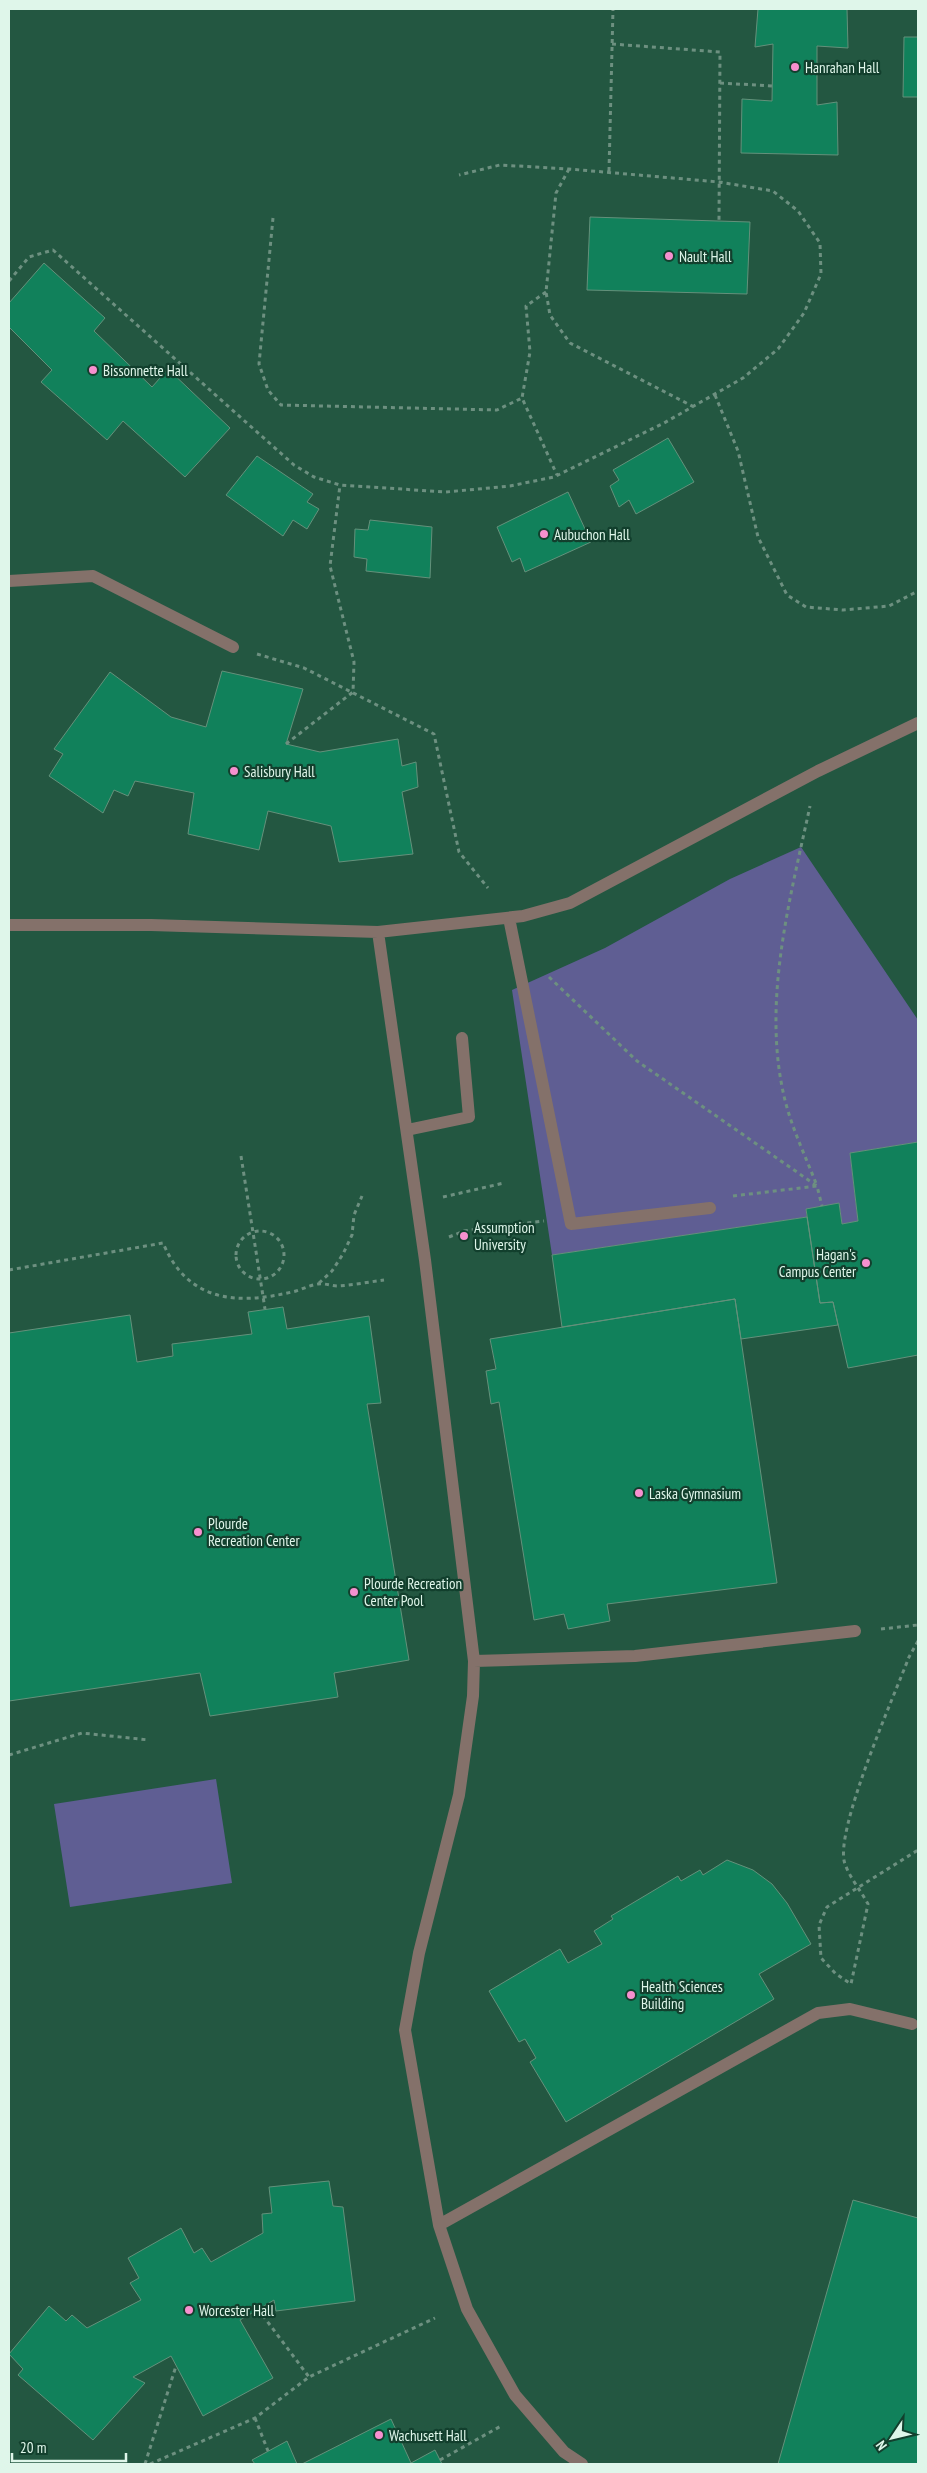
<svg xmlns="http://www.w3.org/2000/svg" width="927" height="2473" font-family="'PT Sans Narrow',sans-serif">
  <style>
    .built { fill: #235741 }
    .green { fill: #5f5e93 }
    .building { fill: #11815b; stroke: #64917b }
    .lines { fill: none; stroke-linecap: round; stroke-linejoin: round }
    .path { stroke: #6d9080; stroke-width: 3; stroke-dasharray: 4 4; stroke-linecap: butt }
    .minor { stroke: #84716a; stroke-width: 12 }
    .poi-dot { fill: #f690cf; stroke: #123f2d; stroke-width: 2 }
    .labels { text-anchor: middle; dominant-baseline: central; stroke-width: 4.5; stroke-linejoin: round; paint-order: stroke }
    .poi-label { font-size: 15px; fill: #dff6ea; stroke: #123f2d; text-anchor: start }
  </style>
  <rect width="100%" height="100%" fill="#1e4a37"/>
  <path class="built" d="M9 9H918V2464H9Z"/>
  <path class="green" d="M801 847 918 1020V1142L850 1153 858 1221 842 1224 839 1204 806 1210 807 1217 552 1255 512 990 605 948 730 879Z
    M216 1779 232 1883 70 1907 54 1804Z"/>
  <path class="building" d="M758 9H847L848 48 817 46V105L837 102 838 155 741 153 742 99 772 101 773 44 755 47Z
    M904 37H918V97H903Z
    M590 217 750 222 747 294 587 290Z
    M44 263 105 318 94 331 152 387 168 369 230 428 185 477 123 421 107 440 41 382 52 370 9 327V303Z
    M668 438 694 482 636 514 629 500 619 507 610 486 619 480 613 470Z
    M257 456 313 494 307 502 319 509 307 529 293 520 283 536 226 495Z
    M568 492 591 542 525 572 520 558 512 562 497 527Z
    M370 520 432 527 430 578 366 571 367 559 354 557 355 529 368 530Z
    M222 671 303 689 286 744 320 752 398 739 402 766 416 762 418 787 402 792 413 854 339 862 331 826 268 811 259 850 188 834 194 793 135 781 128 796 114 790 103 813 49 776 63 754 54 749 110 672 171 717 206 727Z
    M918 1142V1355L848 1368 833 1302 820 1303 806 1209 839 1203 842 1224 858 1221 850 1153Z
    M807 1217 820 1303 833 1302 838 1325 741 1339 735 1299 562 1327 552 1255Z
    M735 1299 777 1583 607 1604 610 1621 568 1629 564 1614 534 1620 499 1402 491 1404 486 1371 496 1369 490 1339Z
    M283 1307 287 1329 369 1316 381 1403 367 1404 409 1660 334 1673 338 1697 210 1716 200 1673 9 1701V1333L130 1315 137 1362 173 1356 172 1344 252 1334 248 1312Z
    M727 1860 753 1870 772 1884 787 1903 811 1944 759 1974 774 1999 566 2122 530 2062 536 2058 525 2039 519 2042 489 1991 560 1949 568 1963 602 1944 594 1931 613 1919 611 1916 678 1876 681 1881 700 1870 703 1875Z
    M329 2181 333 2206 343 2207 355 2301 276 2311 274 2300 240 2320 273 2378 203 2416 171 2356 133 2377 145 2383 93 2440 18 2375 23 2369 9 2354 49 2306 66 2321 72 2315 87 2328 141 2300 130 2283 139 2278 128 2258 181 2228 194 2253 202 2248 211 2262 263 2233 262 2214 272 2213 269 2187Z
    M853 2200 918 2218V2464H778Z
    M391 2419 411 2463 435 2450 442 2464H302Z
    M287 2441 297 2464H255L252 2460Z"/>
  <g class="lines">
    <path class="path" d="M612 44 720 52 719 221
      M720 83 773 86
      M569 169 556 193 546 292 550 315 570 343 694 407
      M609 171 613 9
      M273 218 259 364 268 390 281 405 497 410 522 398
      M9 281 29 257 53 250 294 465 314 477 340 485 446 492 510 486 554 477 664 423 743 378 778 349 804 313 821 274 820 243 798 211 773 191 719 182 569 169 500 165 459 175
      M546 292 526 306 530 352 522 398 557 475
      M715 395 738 451 758 537 787 595 806 607 843 610 889 606 918 591
      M257 654 304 668 434 734 459 852 488 888
      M286 744 353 692 354 662 330 566 340 485
      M549 977 637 1061 817 1186 822 1206
      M241 1156 265 1309
      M733 1196 817 1186C806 1157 791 1127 784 1096 762 1001 790 899 810 806
      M443 1197 504 1183
      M236 1255a24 24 0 1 1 48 0a24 24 0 1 1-48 0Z
      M449 1237 464 1231 544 1221
      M9 1270 163 1243C188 1302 236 1305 292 1292 301 1290 310 1285 318 1284 325 1283 331 1286 338 1286 353 1285 369 1282 384 1280
      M319 1283 332 1271 343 1254 352 1235 354 1215 362 1196
      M881 1629 918 1625
      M918 1641 909 1657C895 1694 833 1833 845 1864 850 1878 861 1891 868 1904L851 1984 836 1974 821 1958 819 1925 827 1907 918 1850
      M9 1755 82 1733 149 1740
      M258 2309 309 2377
      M255 2418 268 2451
      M440 2460 501 2426
      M145 2464 176 2366
      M150 2464 255 2418 309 2377 435 2318"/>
    <path class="minor" d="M9 581 93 576 233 647
      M509 918 571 1224 710 1208
      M9 925H151L378 932
      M407 1130 469 1117 462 1038
      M474 1661 635 1656 855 1631
      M439 2225 818 2013 850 2009 912 2024
      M582 2464 564 2452 515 2395 467 2309 439 2225 405 2030 419 1953 459 1795 473 1696 474 1661 425 1260 378 932 523 916 570 903 818 771 918 723"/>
  </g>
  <g class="poi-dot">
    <circle cx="795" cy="67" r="5"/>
    <circle cx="669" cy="256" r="5"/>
    <circle cx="93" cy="370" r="5"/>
    <circle cx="544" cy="534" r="5"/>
    <circle cx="234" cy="771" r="5"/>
    <circle cx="464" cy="1236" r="5"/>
    <circle cx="866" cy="1263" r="5"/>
    <circle cx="639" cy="1493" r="5"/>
    <circle cx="198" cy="1532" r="5"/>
    <circle cx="354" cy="1592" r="5"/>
    <circle cx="631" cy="1995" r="5"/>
    <circle cx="189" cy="2310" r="5"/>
    <circle cx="379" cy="2435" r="5"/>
  </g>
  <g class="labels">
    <g class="poi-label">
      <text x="805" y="67">Hanrahan Hall</text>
      <text x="679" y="256">Nault Hall</text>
      <text x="103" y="370">Bissonnette Hall</text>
      <text x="554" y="534">Aubuchon Hall</text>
      <text x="244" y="771">Salisbury Hall</text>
      <text x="474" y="1227">Assumption<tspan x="474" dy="17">University</tspan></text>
      <text x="856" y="1254" text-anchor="end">Hagan's<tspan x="856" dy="17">Campus Center</tspan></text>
      <text x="649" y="1493">Laska Gymnasium</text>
      <text x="208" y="1523">Plourde<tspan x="208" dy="17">Recreation Center</tspan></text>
      <text x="364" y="1583">Plourde Recreation<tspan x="364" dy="17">Center Pool</tspan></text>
      <text x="641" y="1986">Health Sciences<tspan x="641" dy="17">Building</tspan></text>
      <text x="199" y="2310">Worcester Hall</text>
      <text x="389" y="2435">Wachusett Hall</text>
    </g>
  </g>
  <rect width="927" height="2473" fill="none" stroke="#dff6ea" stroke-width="20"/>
  <g transform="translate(892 2438) rotate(235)" stroke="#123f2d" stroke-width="4" paint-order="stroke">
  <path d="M0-4L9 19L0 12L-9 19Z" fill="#dff6ea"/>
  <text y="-8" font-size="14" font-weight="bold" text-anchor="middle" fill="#dff6ea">N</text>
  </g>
  <path d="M12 2453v8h114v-8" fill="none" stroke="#dff6ea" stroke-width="2.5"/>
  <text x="20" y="2453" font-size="15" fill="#dff6ea" stroke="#123f2d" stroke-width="4" paint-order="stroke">20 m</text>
</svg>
